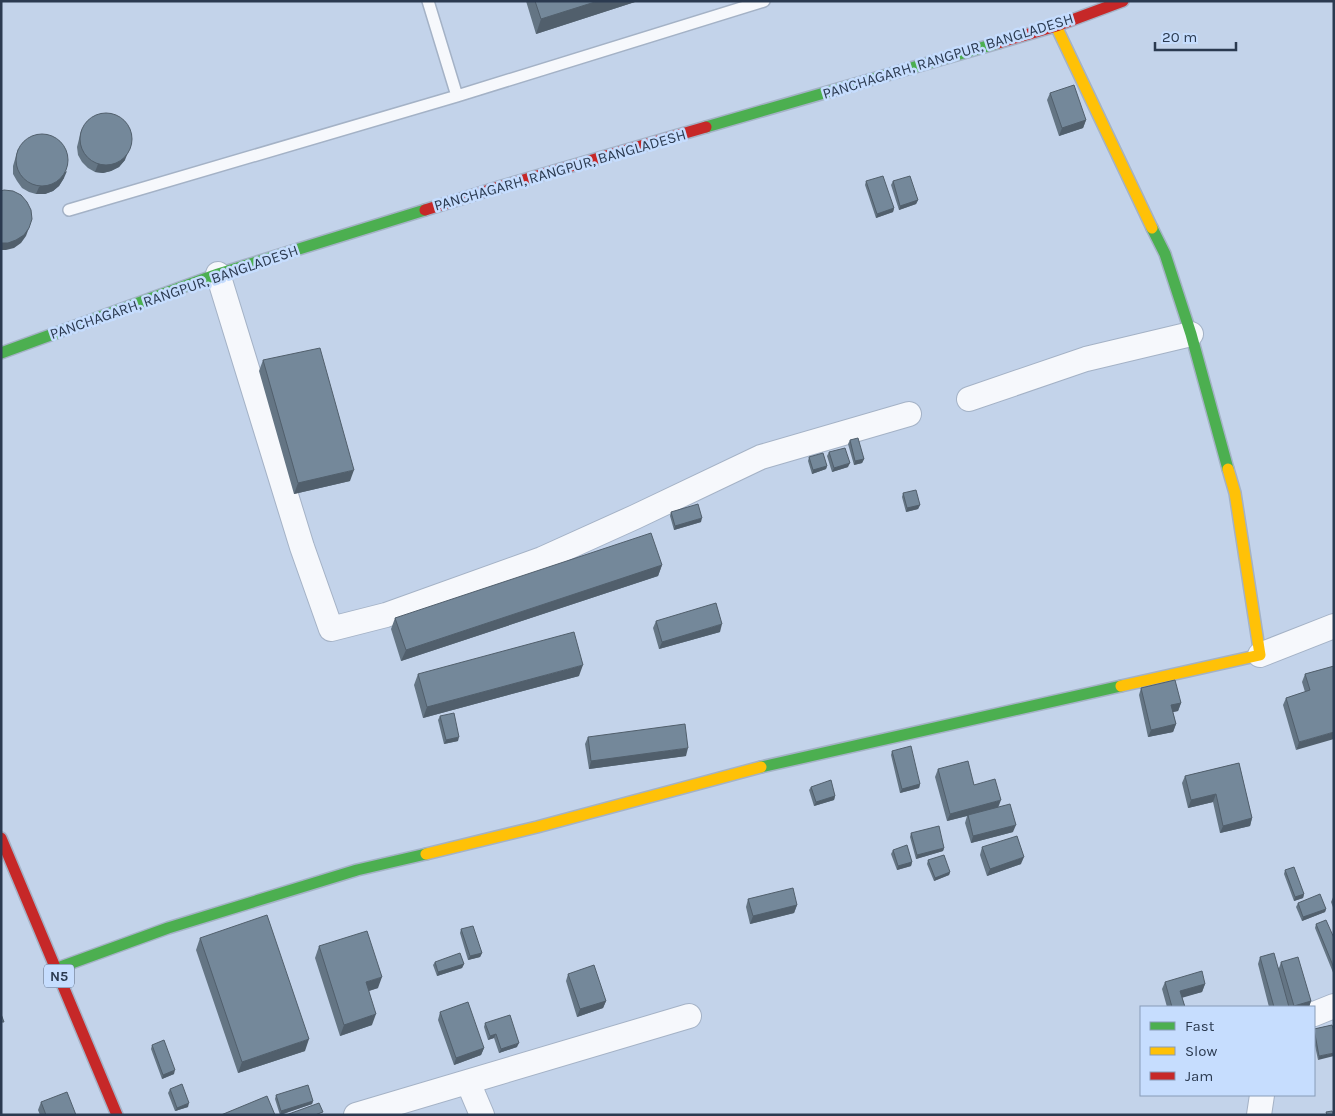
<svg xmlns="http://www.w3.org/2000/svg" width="1335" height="1116" font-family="Karla,sans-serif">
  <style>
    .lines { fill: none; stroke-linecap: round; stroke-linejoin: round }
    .lane-casing { stroke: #a4b2c6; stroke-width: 14 }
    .street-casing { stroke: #a4b2c6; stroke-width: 26 }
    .fast-casing { stroke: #a4b2c6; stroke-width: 14 }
    .slow-casing { stroke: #a4b2c6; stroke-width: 14 }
    .jam-casing { stroke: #a4b2c6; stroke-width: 14 }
    .lane { stroke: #f6f8fc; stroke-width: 11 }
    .street { stroke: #f6f8fc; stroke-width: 24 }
    .fast { stroke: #4caf50; stroke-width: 11 }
    .slow { stroke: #ffc107; stroke-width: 11 }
    .jam { stroke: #c62828; stroke-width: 11 }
    .wall { fill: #647584 }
    .shaded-wall { fill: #515f6c }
    .building { fill: #74889a; stroke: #515f6c }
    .labels { text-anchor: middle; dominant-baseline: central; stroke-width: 5; stroke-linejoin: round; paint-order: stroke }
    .shield { fill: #c6ddfe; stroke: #5a6b84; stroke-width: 1 }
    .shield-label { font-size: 14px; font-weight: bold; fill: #2b3a50 }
    .street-label { font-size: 15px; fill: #2b3a50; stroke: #c6ddfe }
  </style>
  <rect width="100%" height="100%" fill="#c3d3ea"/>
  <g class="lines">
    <g class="lane-casing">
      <path id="lane" d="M428 1 457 96
        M69 210 457 96 764 1"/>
    </g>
    <g class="street-casing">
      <path id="street" d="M218 274 302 547 331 629 386 615 542 559 635 517 761 457 909 414
        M969 399 1086 359 1191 334
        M1260 655 1334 626
        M1314 1014 1334 1006
        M468 1082 482 1115
        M356 1115 689 1016
        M1259 1115 1262 1095"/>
    </g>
    <g class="fast-casing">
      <path id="fast" d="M706 127 998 43
        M1152 228 1165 254 1191 334 1228 469
        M1 353 218 274 425 210
        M761 767 1121 686
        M55 969 168 928 357 870 426 854"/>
    </g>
    <g class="slow-casing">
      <path id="slow" d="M1056 26 1152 228
        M1121 686 1260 655 1235 493 1228 469
        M426 854 537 827 761 767"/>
    </g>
    <g class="jam-casing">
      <path id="jam" d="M998 43 1056 26 1123 1
        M425 210 499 187 706 127
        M1 838 117 1115"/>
    </g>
    <use href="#lane" class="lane"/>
    <use href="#street" class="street"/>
    <use href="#fast" class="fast"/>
    <use href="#slow" class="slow"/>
    <use href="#jam" class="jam"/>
  </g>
  <path class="wall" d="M526 1H638L536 34Z
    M1050 93 1086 120 1083 128 1059 136 1047 100Z
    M81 131 125 160 119 167 111 171 103 173 95 172 88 168 82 162 78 155 77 147Z
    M18 149 64 178 59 186 53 191 45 194H36L29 192 22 188 17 181 13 174V166Z
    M866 181 894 208 893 212 876 218 865 185Z
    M893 181 918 200 916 204 899 210 891 185Z
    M263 360 350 481 294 494 259 371Z
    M850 440 864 459 862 463 854 465 848 444Z
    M829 452 848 467 832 472 827 456Z
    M809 457 827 466 826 469 812 474 808 461Z
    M903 493 920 505 918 509 906 512 902 497Z
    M671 512 701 522 674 530 670 516Z
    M662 565 658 576 401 661 391 629 395 618Z
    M656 621 720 632 659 649 653 628Z
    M1334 666 1296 750 1283 705 1286 698 1305 692 1302 682 1305 674Z
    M418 674 579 676 423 718 414 685Z
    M1141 688 1181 703 1178 711 1173 712 1176 724 1173 732 1148 737 1139 695Z
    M440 716 458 741 444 744 438 720Z
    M588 737 686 756 589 769 585 744Z
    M892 751 920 784 919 788 900 793 891 755Z
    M1239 763 1252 818 1250 826 1220 833 1213 802 1188 808 1182 783 1185 776Z
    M938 769 974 785 998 807 1013 832 971 843 965 823 967 816 947 821 935 777Z
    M811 787 835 796 834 800 814 806 809 790Z
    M911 833 944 848 943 851 916 859 910 837Z
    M982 847 1021 864 987 876 980 855Z
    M893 850 912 862 911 866 897 870 891 854Z
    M928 860 950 872 949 875 934 881 927 864Z
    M1285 870 1304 894 1303 898 1294 901 1284 874Z
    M1334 895V910L1331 902Z
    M748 899 797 905 794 913 750 924 746 907Z
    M1298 903 1326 909 1325 912 1302 921 1296 907Z
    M1316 924 1334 938V975L1315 928Z
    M461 929 482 953 480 957 468 960 460 933Z
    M200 938 305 1051 238 1073 196 950Z
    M319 946 378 988 369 991 372 1025 340 1036 315 958Z
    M1260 957 1279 968 1281 962 1311 1001 1309 1007H1289L1285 992 1289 1007H1269L1258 964Z
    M435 962 464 964 462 968 437 976 433 965Z
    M568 974 606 1001 603 1008 577 1017 566 981Z
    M1165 982 1205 984 1202 992 1182 997 1185 1007H1167L1162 989Z
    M440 1012 484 1048 481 1055 454 1065 438 1020Z
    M485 1023 517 1047 499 1053 494 1038 488 1040 484 1027Z
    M1332 1025 1318 1060 1314 1041V1029Z
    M152 1045 174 1074 162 1079 151 1049Z
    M170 1089 188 1107 175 1111 168 1093Z
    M276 1095 313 1101 312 1104 280 1115 275 1099Z
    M41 1102 76 1115H40L38 1110Z"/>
  <path class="shaded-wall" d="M598 1H638L536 34 541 19Z
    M1086 120 1083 128 1059 136 1062 128Z
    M131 145 125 160 119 167 111 171 103 173 95 172 98 164Z
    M67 171 64 178 59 186 53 191 45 194H36L39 187Z
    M918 200 916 204 899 210 900 206Z
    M894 208 893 212 876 218 877 214Z
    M29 228 26 236 21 243 14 248 6 250H1V243Z
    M864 459 862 463 854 465 855 461Z
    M850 463 848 467 832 472 834 468Z
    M827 466 826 469 812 474 813 470Z
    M354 470 350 481 294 494 298 483Z
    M920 505 918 509 906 512 907 508Z
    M702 518 701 522 674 530 675 526Z
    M662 565 658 576 401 661 406 650Z
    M722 624 720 632 659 649 662 642Z
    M583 665 579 676 423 718 427 707Z
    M1181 703 1178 711 1168 713 1171 705Z
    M1176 724 1173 732 1148 737 1151 730Z
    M1334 732V739L1296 750 1299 742Z
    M459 737 458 741 444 744 446 740Z
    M688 748 686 756 589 769 591 761Z
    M920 784 919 788 900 793 902 789Z
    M1216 794 1213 802 1188 808 1191 800Z
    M835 796 834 800 814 806 816 802Z
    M1001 800 998 808 947 821 950 814Z
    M1252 818 1250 826 1220 833 1223 826Z
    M1016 825 1013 832 971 843 973 836Z
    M944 848 943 851 916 859 917 855Z
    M1024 857 1021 864 987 876 990 869Z
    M912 862 911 866 897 870 898 866Z
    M950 872 949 875 934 881 935 878Z
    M1304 894 1303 898 1294 901 1295 897Z
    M797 905 794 913 750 924 753 916Z
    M1326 909 1325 912 1302 921 1303 917Z
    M482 953 480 957 468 960 470 956Z
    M464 964 462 968 437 976 438 972Z
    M382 977 378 988 362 993 366 982Z
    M1205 984 1202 992 1178 999 1180 991Z
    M606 1001 603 1008 577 1017 580 1009Z
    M1311 1001 1309 1007H1293L1294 1006Z
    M376 1014 372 1025 340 1036 344 1025Z
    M496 1034 494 1038 488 1040 490 1036Z
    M309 1039 305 1051 238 1073 242 1062Z
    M519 1043 517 1047 499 1053 501 1049Z
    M484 1048 481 1055 454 1065 456 1058Z
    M1334 1053V1056L1318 1060 1319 1056Z
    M175 1070 174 1074 162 1079 163 1075Z
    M313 1101 312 1104 280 1115 281 1111Z
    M189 1103 188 1107 175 1111 177 1108Z"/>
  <path class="building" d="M535 1H598L541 19Z
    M1074 85 1086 120 1062 128 1050 93Z
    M80 139a26 26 0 1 1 52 0a26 26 0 1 1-52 0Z
    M16 160a26 26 0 1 1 52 0a26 26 0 1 1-52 0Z
    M883 176 894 208 877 214 866 181Z
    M910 176 918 200 900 206 893 181Z
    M4 190 13 191 21 195 27 202 31 210 32 219 29 228 24 235 16 240 8 243H1V191Z
    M320 348 354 470 298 483 263 360Z
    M858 438 864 459 855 461 850 440Z
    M845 448 850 463 834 468 829 452Z
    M823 453 827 466 813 470 809 457Z
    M916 490 920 505 907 508 903 493Z
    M698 504 702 518 675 526 671 512Z
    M651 533 662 565 406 650 395 618Z
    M716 603 722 624 662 642 656 621Z
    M574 632 583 665 427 707 418 674Z
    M1334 666V732L1299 742 1286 698 1310 690 1305 674Z
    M1175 680 1181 703 1171 705 1176 724 1151 730 1141 688Z
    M454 713 459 737 446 740 440 716Z
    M685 724 688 748 591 761 588 737Z
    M911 746 920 784 902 789 892 751Z
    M968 761 974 785 995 779 1001 800 950 814 938 769Z
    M1239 763 1252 818 1223 826 1216 794 1191 800 1185 776Z
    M831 780 835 796 816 802 811 787Z
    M1010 804 1016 825 973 836 968 815Z
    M939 826 944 848 917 855 911 833Z
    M1017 836 1024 857 990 869 982 847Z
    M907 845 912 862 898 866 893 850Z
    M944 855 950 872 935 878 928 860Z
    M1294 867 1304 894 1295 897 1285 870Z
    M793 888 797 905 753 916 748 899Z
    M1320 894 1326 909 1303 917 1298 903Z
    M267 915 309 1039 242 1062 200 938Z
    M1326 920 1334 938V968L1316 924Z
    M473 926 482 953 470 956 461 929Z
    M367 931 382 977 366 982 376 1014 344 1025 319 946Z
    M460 953 464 964 438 972 435 962Z
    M1274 953 1289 1007H1274L1260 957Z
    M1298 957 1311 1001 1294 1006 1281 962Z
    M594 965 606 1001 580 1009 568 974Z
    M1202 971 1205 984 1180 991 1185 1007H1172L1165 982Z
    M468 1002 484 1048 456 1058 440 1012Z
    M1 1014 4 1022H1Z
    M510 1015 519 1043 501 1049 496 1034 490 1036 485 1023Z
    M1332 1025 1334 1031V1053L1319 1056 1314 1029Z
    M164 1040 175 1070 163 1075 152 1045Z
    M182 1084 189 1103 177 1108 170 1089Z
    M308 1085 313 1101 281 1111 276 1095Z
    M67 1092 76 1115H46L41 1102Z
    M267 1096 275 1115H221Z
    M319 1103 323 1112 315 1115H286Z
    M1332 1111 1334 1115H1327L1326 1112Z"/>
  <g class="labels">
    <rect class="shield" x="44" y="964.5" width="30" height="23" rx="4"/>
    <g class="shield-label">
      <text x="59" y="976">N5</text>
    </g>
    <g class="street-label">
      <text transform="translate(948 56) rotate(-17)">PANCHAGARH, RANGPUR, BANGLADESH</text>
      <text transform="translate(560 170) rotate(-16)">PANCHAGARH, RANGPUR, BANGLADESH</text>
      <text transform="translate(174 292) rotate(-19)">PANCHAGARH, RANGPUR, BANGLADESH</text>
    </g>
  </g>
  <rect width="1335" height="1116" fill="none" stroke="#2b3a50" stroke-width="5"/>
  <rect x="1140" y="1006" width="175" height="90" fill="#c6ddfe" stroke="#889cb8"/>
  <rect x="1150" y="1022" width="25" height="8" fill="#4caf50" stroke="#889cb8"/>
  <text x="1185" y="1031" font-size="15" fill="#2b3a50">Fast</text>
  <rect x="1150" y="1047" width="25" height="8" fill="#ffc107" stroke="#889cb8"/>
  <text x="1185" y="1056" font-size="15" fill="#2b3a50">Slow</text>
  <rect x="1150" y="1072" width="25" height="8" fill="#c62828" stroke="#889cb8"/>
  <text x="1185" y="1081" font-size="15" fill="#2b3a50">Jam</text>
  <path d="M1155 42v8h81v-8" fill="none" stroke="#2b3a50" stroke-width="2.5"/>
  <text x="1162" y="42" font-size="15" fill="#2b3a50" stroke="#c6ddfe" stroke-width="4" paint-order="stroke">20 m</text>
</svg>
